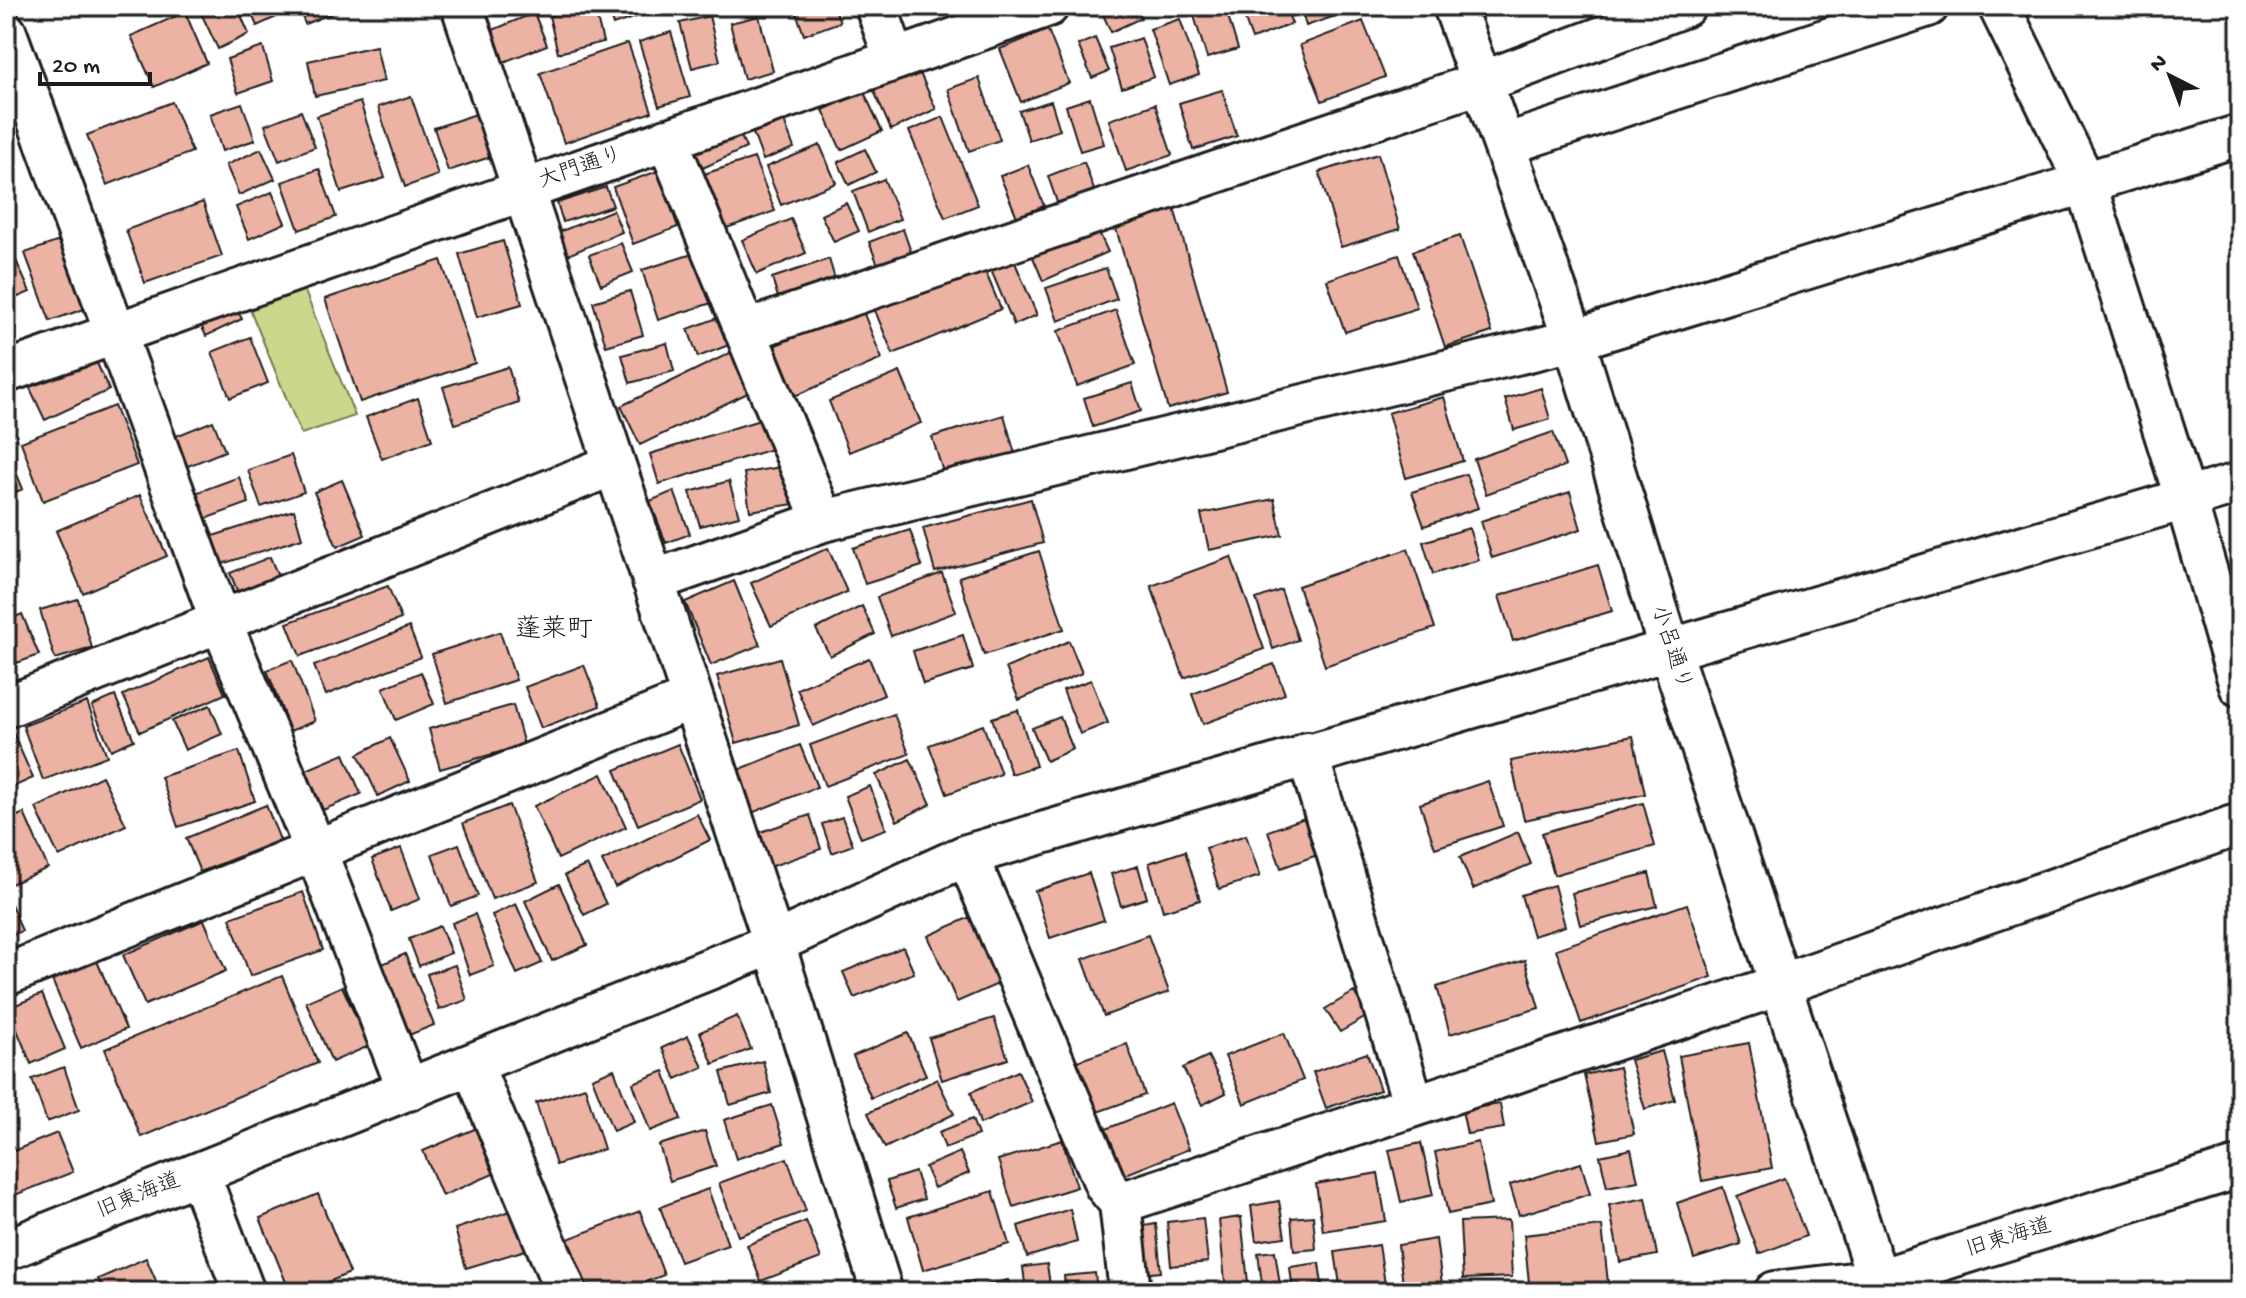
<svg xmlns="http://www.w3.org/2000/svg" width="2246" height="1298" font-family="'Gochi Hand','Klee One',sans-serif">
  <style>
    .green { fill: #cbd78a; stroke: #747a53; stroke-width: 2 }
    .building { fill: #ecb3a5; stroke: #1c1c1c; stroke-width: 2 }
    .lines { fill: none; stroke-linecap: round; stroke-linejoin: round }
    .minor-casing { stroke: #1c1c1c; stroke-width: 46 }
    .minor { stroke: #fff; stroke-width: 40 }
    .labels { text-anchor: middle; dominant-baseline: central; stroke-width: 8; stroke-linejoin: round; paint-order: stroke }
    .street-label { font-size: 22px; fill: #1c1c1c; stroke: #fff }
    .quarter-label { font-size: 26px; fill: #1c1c1c; stroke: #fff }
  </style>
  <rect width="100%" height="100%" fill="#fff"/>
  <filter id="ink" filterUnits="userSpaceOnUse"><feTurbulence type="fractalNoise" baseFrequency=".0125" numOctaves="2"/><feDisplacementMap in="SourceGraphic" scale="16" xChannelSelector="R" yChannelSelector="G"/><feConvolveMatrix kernelMatrix="1 2 1 2 8 2 1 2 1" color-interpolation-filters="sRGB"/></filter>
  <g filter="url(#ink)">
    <path class="green" d="M302 284 355 416 301 434 247 302Z"/>
    <path class="building" d="M216 6H237L249 34 218 49 201 13Z
      M248 6H282L285 13 257 26Z
      M298 6H345L346 8 305 24Z
      M476 6H508L480 17Z
      M594 6 603 42 558 53 549 16Z
      M607 6H658L659 9 613 25Z
      M794 6H834L840 22 804 35Z
      M1099 6H1135L1141 18 1111 32Z
      M1191 6H1225L1238 49 1207 58Z
      M1240 6H1285L1292 24 1252 39Z
      M1300 6H1342L1344 13 1306 26Z
      M185 12 207 63 154 87 131 36Z
      M534 13 547 45 501 63 488 32Z
      M709 16 720 61 692 68 680 23Z
      M759 16 773 71 744 79 730 23Z
      M1180 19 1199 75 1169 85 1150 29Z
      M1363 21 1385 77 1322 101 1300 45Z
      M1048 30 1069 83 1021 102 1000 49Z
      M671 32 690 97 659 106 639 42Z
      M1095 38 1109 71 1092 78 1078 45Z
      M1141 38 1154 77 1122 88 1109 48Z
      M628 43 652 112 564 143 540 73Z
      M376 46 384 81 315 96 308 61Z
      M263 47 273 81 238 93 227 59Z
      M919 71 936 109 891 130 874 91Z
      M979 78 1000 140 969 151 948 89Z
      M1222 90 1237 136 1193 150 1179 103Z
      M864 92 882 131 841 150 823 110Z
      M411 96 438 175 405 187 378 107Z
      M1090 98 1104 144 1080 151 1066 106Z
      M1051 101 1060 130 1029 140 1019 111Z
      M172 102 192 152 107 185 87 135Z
      M360 102 385 178 341 192 317 116Z
      M242 103 255 140 222 151 210 114Z
      M1155 104 1172 155 1126 171 1109 120Z
      M301 111 315 147 279 161 265 125Z
      M476 114 490 157 448 171 434 128Z
      M943 117 978 205 945 218 909 131Z
      M784 121 794 148 763 160 753 133Z
      M737 127 746 148 703 168 693 147Z
      M820 145 836 183 781 205 766 167Z
      M261 149 275 179 239 195 226 165Z
      M865 149 876 172 849 185 838 162Z
      M1378 154 1400 229 1341 247 1319 172Z
      M754 158 775 211 721 230 701 175Z
      M1084 162 1094 190 1058 205 1048 176Z
      M1028 165 1044 206 1017 217 1000 176Z
      M319 169 336 217 299 230 282 182Z
      M658 171 678 227 633 244 613 187Z
      M884 179 900 219 868 232 853 191Z
      M606 187 613 206 563 222 557 203Z
      M272 192 285 223 249 239 236 207Z
      M1172 201 1227 392 1168 409 1113 218Z
      M203 202 222 256 145 283 126 230Z
      M846 203 859 231 834 242 821 215Z
      M613 210 622 232 568 255 559 232Z
      M1091 215 1108 252 1043 281 1027 243Z
      M791 219 806 253 757 274 742 240Z
      M903 229 913 258 880 270 869 242Z
      M1460 236 1492 332 1445 347 1413 251Z
      M65 239 90 307 50 321 25 253Z
      M503 241 522 304 477 317 459 254Z
      M621 243 633 272 601 285 589 255Z
      M705 250 721 300 658 320 642 270Z
      M1399 255 1417 308 1345 332 1327 280Z
      M14 256 30 292 6 302V260Z
      M829 259 838 289 781 307 772 278Z
      M441 260 475 363 360 402 325 299Z
      M1014 260 1037 315 1014 325 991 270Z
      M981 261 1001 309 893 354 873 306Z
      M1106 268 1117 299 1058 321 1046 288Z
      M630 291 643 335 606 346 593 302Z
      M233 302 242 319 206 336 198 319Z
      M862 309 882 359 790 398 769 348Z
      M1116 310 1135 365 1077 386 1058 331Z
      M725 315 734 343 698 357 688 329Z
      M250 337 268 383 230 398 212 352Z
      M667 343 674 371 630 383 622 355Z
      M736 350 756 389 640 445 621 406Z
      M92 352 109 390 45 420 27 382Z
      M508 367 519 403 455 424 443 387Z
      M900 372 921 423 849 452 829 401Z
      M1132 383 1141 411 1093 427 1084 398Z
      M1541 388 1550 419 1514 430 1505 399Z
      M1444 397 1463 461 1406 478 1388 413Z
      M418 398 432 440 382 459 366 417Z
      M114 406 137 465 43 501 21 442Z
      M1004 415 1015 454 944 475 932 437Z
      M766 418 775 448 659 484 650 454Z
      M213 421 225 451 183 468 171 438Z
      M1553 432 1565 466 1486 494 1474 459Z
      M6 448 23 489 6 496Z
      M291 455 304 492 261 507 248 470Z
      M788 466 794 504 750 511 744 473Z
      M1466 474 1478 508 1424 526 1412 492Z
      M239 477 249 503 199 521 190 495Z
      M342 480 365 535 337 547 314 492Z
      M729 481 739 516 700 526 690 492Z
      M674 491 690 534 666 543 650 501Z
      M1570 492 1581 529 1492 558 1481 521Z
      M140 495 167 556 83 593 56 531Z
      M1031 499 1043 543 935 572 923 528Z
      M1274 499 1282 535 1209 550 1201 514Z
      M294 510 302 538 219 565 210 537Z
      M1469 528 1479 560 1433 574 1423 542Z
      M910 530 922 566 865 584 853 548Z
      M828 548 847 592 771 626 751 583Z
      M1408 549 1435 628 1325 666 1298 586Z
      M1039 551 1064 629 984 655 959 577Z
      M270 557 279 579 239 595 230 573Z
      M1231 557 1264 649 1184 678 1151 586Z
      M1598 565 1612 611 1513 641 1499 596Z
      M942 573 956 612 891 636 877 597Z
      M734 581 760 645 711 665 685 602Z
      M388 586 401 619 300 656 287 623Z
      M1281 590 1298 640 1273 649 1256 599Z
      M78 599 92 648 55 659 40 610Z
      M862 606 875 634 830 656 816 629Z
      M22 614 39 655 17 663 6 637V621Z
      M409 627 421 657 326 695 314 666Z
      M500 632 516 680 447 703 432 654Z
      M963 635 973 669 923 684 913 651Z
      M1069 641 1082 673 1019 700 1006 668Z
      M209 657 225 694 140 732 123 695Z
      M780 658 799 725 736 743 717 676Z
      M869 658 884 695 813 726 797 689Z
      M292 660 315 721 290 731 267 670Z
      M1274 664 1285 694 1203 724 1192 694Z
      M584 665 600 706 541 728 525 687Z
      M421 672 434 704 396 720 383 688Z
      M1091 680 1108 723 1080 734 1063 690Z
      M115 696 134 740 111 750 92 706Z
      M87 702 107 756 43 780 23 726Z
      M210 705 222 734 185 750 172 721Z
      M513 705 524 745 440 769 429 729Z
      M1018 710 1036 766 1011 774 992 718Z
      M894 714 909 754 825 786 810 745Z
      M1060 717 1073 749 1046 761 1032 728Z
      M983 725 1001 774 947 794 929 745Z
      M13 733 33 778 6 790V736Z
      M1633 736 1645 794 1524 820 1511 761Z
      M390 738 410 781 378 796 358 754Z
      M678 744 700 799 638 825 615 770Z
      M800 745 817 787 749 814 733 772Z
      M239 751 255 801 178 827 161 777Z
      M344 754 361 794 323 810 306 770Z
      M910 759 931 804 897 821 876 775Z
      M602 774 626 827 558 859 534 806Z
      M102 776 126 825 59 857 36 808Z
      M1488 781 1503 826 1435 848 1420 804Z
      M870 786 886 829 861 838 845 796Z
      M1643 803 1655 846 1554 875 1542 833Z
      M266 805 280 840 200 872 186 838Z
      M509 805 538 882 492 899 463 823Z
      M24 813 48 868 11 884 6 873V821Z
      M697 814 710 840 615 887 602 861Z
      M810 815 821 849 764 869 752 835Z
      M1310 816 1323 853 1281 868 1268 831Z
      M842 817 853 845 832 853 822 824Z
      M1518 832 1531 864 1473 889 1460 857Z
      M1246 835 1260 876 1219 889 1206 848Z
      M459 844 478 896 451 906 432 854Z
      M401 848 420 899 391 911 372 859Z
      M1185 851 1200 900 1163 911 1149 863Z
      M587 865 606 904 584 915 565 875Z
      M1138 866 1147 898 1121 906 1111 874Z
      M1089 873 1104 920 1050 938 1035 891Z
      M1649 873 1657 906 1580 925 1572 893Z
      M559 884 587 945 552 961 525 901Z
      M1554 885 1565 926 1533 936 1521 895Z
      M6 892 22 931 6 937Z
      M303 892 323 950 250 976 230 918Z
      M516 904 542 963 517 974 492 915Z
      M1687 904 1712 977 1581 1023 1556 949Z
      M979 913 1007 980 957 1002 928 936Z
      M475 914 494 966 470 975 452 923Z
      M204 920 226 971 145 1005 123 955Z
      M440 926 451 953 419 966 409 939Z
      M1148 935 1169 992 1104 1016 1083 959Z
      M903 947 914 973 854 998 843 972Z
      M405 954 434 1025 404 1037 375 967Z
      M1525 960 1539 1008 1450 1034 1437 987Z
      M97 961 126 1029 81 1048 52 980Z
      M455 965 467 1000 439 1010 427 974Z
      M282 976 318 1063 141 1137 105 1049Z
      M342 986 369 1046 332 1062 306 1002Z
      M1354 992 1368 1016 1340 1032 1325 1009Z
      M42 994 65 1049 31 1064 8 1008Z
      M737 1016 751 1049 713 1064 700 1032Z
      M994 1018 1008 1059 942 1080 929 1038Z
      M908 1033 926 1075 871 1098 853 1056Z
      M1284 1033 1303 1080 1244 1104 1225 1056Z
      M688 1036 703 1067 676 1079 662 1048Z
      M1749 1043 1772 1168 1702 1181 1679 1056Z
      M1127 1044 1145 1095 1092 1114 1074 1062Z
      M1662 1051 1675 1100 1645 1109 1630 1060Z
      M1367 1053 1380 1090 1326 1108 1313 1072Z
      M1208 1056 1226 1093 1202 1105 1183 1068Z
      M763 1061 771 1093 730 1105 721 1072Z
      M64 1067 79 1110 47 1122 32 1079Z
      M1619 1067 1634 1134 1599 1141 1584 1075Z
      M614 1069 634 1122 613 1131 592 1078Z
      M664 1071 681 1119 650 1131 633 1083Z
      M1018 1071 1032 1102 980 1124 971 1092Z
      M937 1079 954 1114 885 1148 868 1113Z
      M585 1087 604 1149 556 1165 536 1103Z
      M1171 1103 1189 1149 1119 1177 1101 1131Z
      M1500 1104 1504 1128 1467 1134 1462 1110Z
      M772 1105 784 1143 736 1159 724 1120Z
      M972 1119 978 1135 945 1148 939 1132Z
      M479 1127 498 1172 442 1196 423 1151Z
      M705 1131 716 1166 670 1181 659 1145Z
      M57 1133 73 1172 15 1195 6 1174V1154Z
      M1062 1140 1077 1187 1013 1207 998 1160Z
      M1478 1142 1491 1205 1448 1214 1435 1152Z
      M1421 1143 1433 1195 1401 1202 1389 1150Z
      M1631 1149 1638 1181 1607 1187 1600 1156Z
      M960 1152 969 1173 934 1188 925 1167Z
      M787 1158 806 1211 738 1236 719 1183Z
      M1581 1163 1590 1194 1519 1215 1510 1185Z
      M915 1172 924 1199 896 1208 887 1181Z
      M1378 1173 1386 1221 1323 1231 1316 1184Z
      M1784 1178 1806 1236 1759 1254 1737 1196Z
      M1723 1187 1741 1244 1694 1259 1677 1203Z
      M708 1189 728 1245 680 1262 660 1207Z
      M993 1191 1009 1244 923 1270 908 1217Z
      M318 1194 350 1273 304 1292H290L260 1218Z
      M1646 1198 1657 1255 1620 1262 1609 1205Z
      M1279 1201 1285 1237 1256 1241 1251 1206Z
      M520 1208 532 1248 466 1268 455 1229Z
      M1070 1209 1077 1242 1027 1257 1018 1226Z
      M640 1211 664 1275 619 1292H589L568 1239Z
      M1313 1216 1316 1249 1294 1251 1291 1218Z
      M1241 1217 1249 1292H1226L1219 1220Z
      M1203 1218 1208 1262 1171 1266 1167 1222Z
      M1509 1220 1512 1277 1463 1279 1460 1222Z
      M806 1221 821 1258 761 1281 747 1245Z
      M1156 1224 1161 1272 1141 1274 1138 1227Z
      M1602 1226 1608 1283 1530 1292 1524 1235Z
      M1436 1239 1443 1292H1404L1398 1245Z
      M1379 1245 1386 1290 1341 1292 1335 1252Z
      M1275 1251 1281 1292H1263L1258 1253Z
      M146 1258 161 1292H104L98 1279Z
      M1319 1263 1323 1292H1293L1290 1267Z
      M1047 1264 1051 1292H1026L1023 1267Z
      M1095 1273 1097 1292H1066L1064 1276Z
      M1008 1280 1010 1292H982L981 1286Z
      M973 1281 974 1292H939L938 1286Z
      M1206 1283 1207 1292H1178L1177 1288Z"/>
    <g class="lines">
      <g class="minor-casing">
        <path id="minor" d="M462 6 774 943 882 1292
          M876 6 895 59
          M1454 6 1574 340 1670 651 1882 1292
          M1999 6 2085 182 2186 500 2240 686
          M6 33 221 622 316 851 408 1090
          M667 139 823 521
          M1504 145 1928 6
          M745 331 1480 83 1685 6
          M6 372 1048 6
          M653 581 823 521 1574 340 2240 135
          M6 707 613 465
          M1307 753 1413 1103
          M967 855 1106 1186 1120 1203 1130 1292
          M6 975 691 699
          M472 1064 566 1292
          M199 1174 244 1292
          M1120 1203 1780 985 2240 824
          M6 1250 774 943 967 855 2240 483
          M1775 1292 1878 1280 2240 1167"/>
      </g>
      <use href="#minor" class="minor"/>
    </g>
  </g>
  <g class="labels">
    <g class="street-label">
      <text transform="translate(581 169) rotate(-19)">大門通り</text>
      <text transform="translate(1670 648) rotate(72)">小呂通り</text>
      <text transform="translate(139 1197) rotate(-22)">旧東海道</text>
      <text transform="translate(2009 1239) rotate(-17)">旧東海道</text>
    </g>
    <g class="quarter-label">
      <text x="554" y="631">蓬莱町</text>
    </g>
  </g>
  <rect width="2246" height="1298" fill="none" stroke="#fff" stroke-width="32"/>
  <rect x="16" y="16" width="2214" height="1266" fill="none" stroke="#1c1c1c" stroke-width="3" filter="url(#ink)"/>
  <g transform="translate(2170 76) rotate(318)" stroke="#ffffff" stroke-width="6" paint-order="stroke">
  <path d="M0-6L14 30L0 20L-14 30Z" fill="#1c1c1c"/>
  <text y="-12" font-size="22" font-weight="bold" text-anchor="middle" fill="#1c1c1c">N</text>
  </g>
  <path d="M40 72v12h110v-12" fill="none" stroke="#1c1c1c" stroke-width="4"/>
  <text x="52" y="72" font-size="24" fill="#1c1c1c" stroke="#ffffff" stroke-width="6" paint-order="stroke">20 m</text>
</svg>
